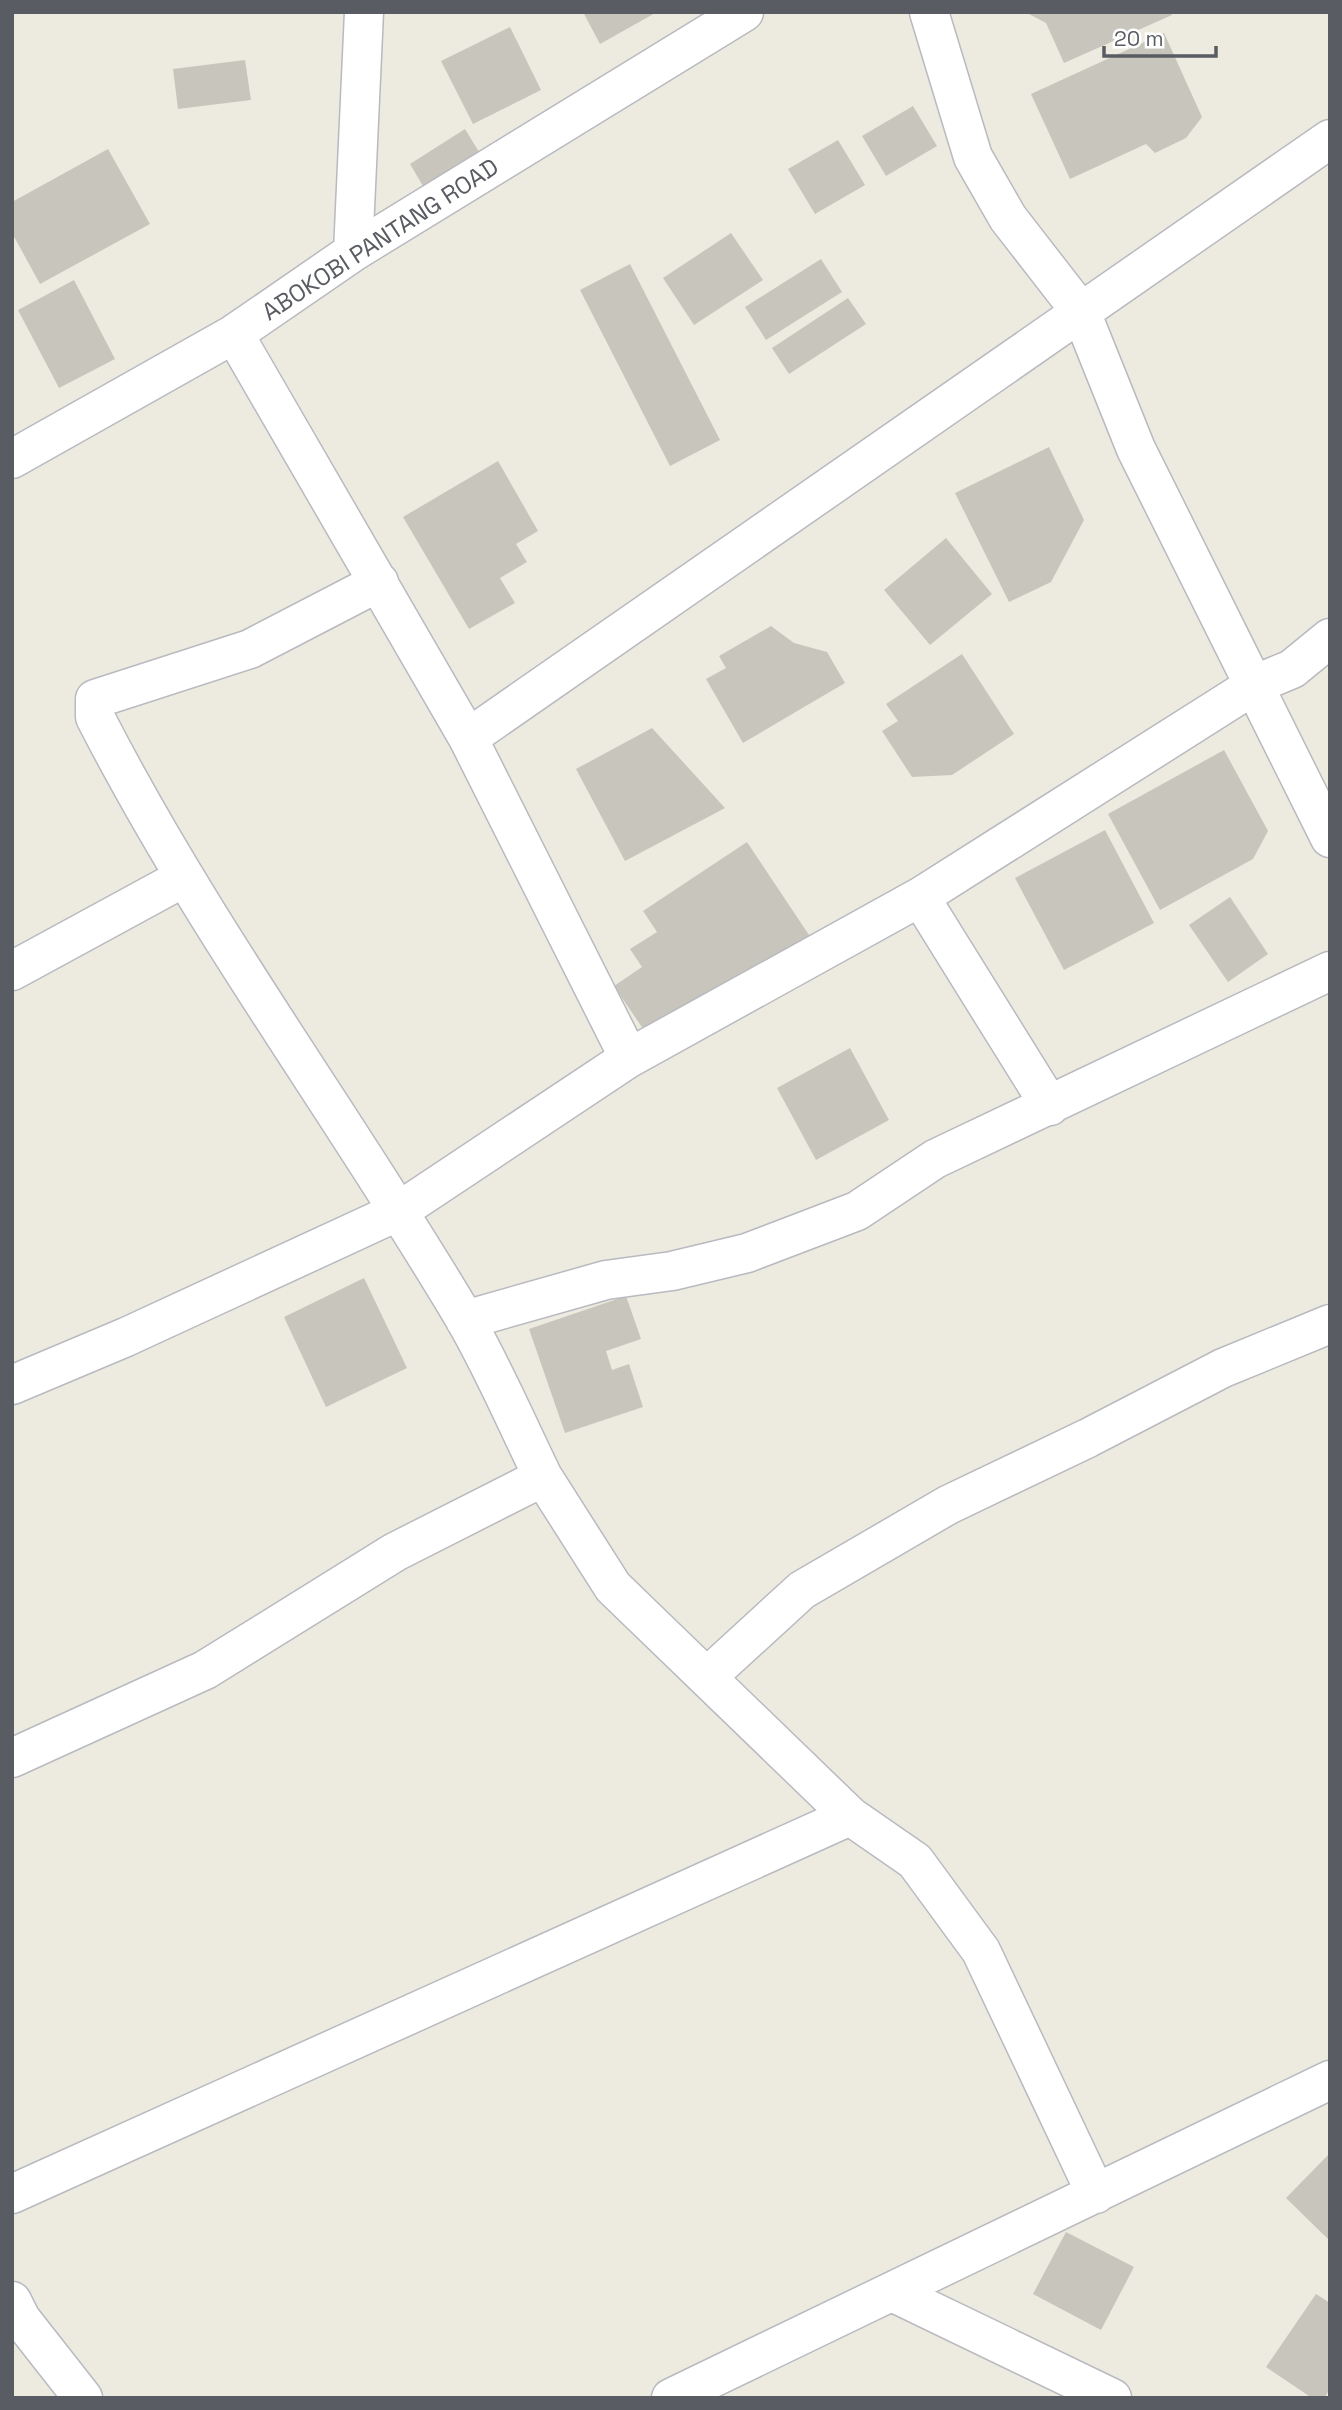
<svg xmlns="http://www.w3.org/2000/svg" width="1342" height="2410" font-family="'Space Grotesk',sans-serif">
  <style>
    .building { fill: #c8c5bd }
    .lines { fill: none; stroke-linecap: round; stroke-linejoin: round }
    .minor-casing { stroke: #b8bac0; stroke-width: 41 }
    .minor { stroke: #fff; stroke-width: 38 }
    .labels { text-anchor: middle; dominant-baseline: central; stroke-width: 5; stroke-linejoin: round; paint-order: stroke }
    .street-label { font-size: 24px; fill: #595c62; stroke: #fff }
  </style>
  <rect width="100%" height="100%" fill="#edebe0"/>
  <path class="building" d="M583 12H657L600 44Z
    M1025 12H1170L1172 15 1064 63 1046 23Z
    M510 27 541 90 473 124 441 61Z
    M1164 33 1202 117 1186 138 1155 153 1146 144 1070 179 1031 94Z
    M245 60 251 100 178 109 173 69Z
    M913 106 937 146 886 176 862 136Z
    M465 129 479 152 423 186 410 164Z
    M838 140 865 185 815 214 788 169Z
    M108 149 150 224 40 284 12 233V202Z
    M731 233 763 280 694 325 663 278Z
    M821 259 842 292 766 340 745 307Z
    M630 264 720 440 670 466 580 290Z
    M74 280 115 359 59 388 18 310Z
    M848 298 866 324 789 374 772 348Z
    M1049 447 1084 520 1051 582 1009 602 955 493Z
    M498 461 538 531 516 544 527 562 500 578 515 603 469 629 403 517Z
    M946 538 992 594 930 645 884 590Z
    M771 626 794 643 827 652 845 683 743 743 706 679 726 668 719 656Z
    M962 654 1014 734 952 775 912 777 882 731 898 721 886 704Z
    M652 728 725 808 625 861 576 769Z
    M1224 750 1268 831 1253 859 1160 910 1108 814Z
    M1105 830 1154 923 1064 970 1015 878Z
    M747 842 811 938 652 1042 614 986 642 967 630 949 657 932 643 911Z
    M1230 897 1268 954 1228 982 1189 925Z
    M850 1048 889 1120 816 1160 777 1088Z
    M364 1278 407 1368 326 1407 284 1317Z
    M626 1296 641 1339 606 1351 612 1370 629 1364 643 1407 565 1433 529 1329Z
    M1330 2153V2241L1286 2198Z
    M1066 2232 1134 2267 1101 2330 1033 2294Z
    M1316 2294 1330 2303V2389L1324 2398H1312L1266 2367Z"/>
  <g class="lines">
    <g class="minor-casing">
      <path id="minor" d="M929 12 973 157 1008 218 1081 312 1136 449 1330 838
        M353 252 364 12
        M234 334 468 738 629 1058 920 897 1256 684 1292 669 1330 638
        M12 459 234 334 353 252 744 12
        M379 582 250 649 95 699V717C202 926 343 1114 463 1316 493 1367 517 1424 543 1477
        M468 738 1330 139
        M920 897 1050 1106
        M12 971 183 878
        M465 1320 606 1280 672 1271 747 1253 857 1211 935 1159 1330 971
        M12 1385 126 1337 399 1211 629 1058
        M707 1677 802 1590 948 1505 1088 1438 1223 1368 1330 1324
        M12 1758 205 1670 395 1552 543 1477 613 1587 850 1816 915 1861 981 1951 1096 2194
        M12 2194 850 1816
        M892 2292 1112 2398
        M12 2301 21 2319 83 2398
        M671 2398 1330 2080"/>
    </g>
    <use href="#minor" class="minor"/>
  </g>
  <g class="labels">
    <g class="street-label">
      <text transform="translate(380 239) rotate(-33)">ABOKOBI PANTANG ROAD</text>
    </g>
  </g>
  <rect width="1342" height="2410" fill="none" stroke="#595c62" stroke-width="28"/>
  <path d="M1104 46v10h112v-10" fill="none" stroke="#595c62" stroke-width="3.5"/>
  <text x="1114" y="46" font-size="21" fill="#595c62" stroke="#ffffff" stroke-width="5" paint-order="stroke">20 m</text>
</svg>
